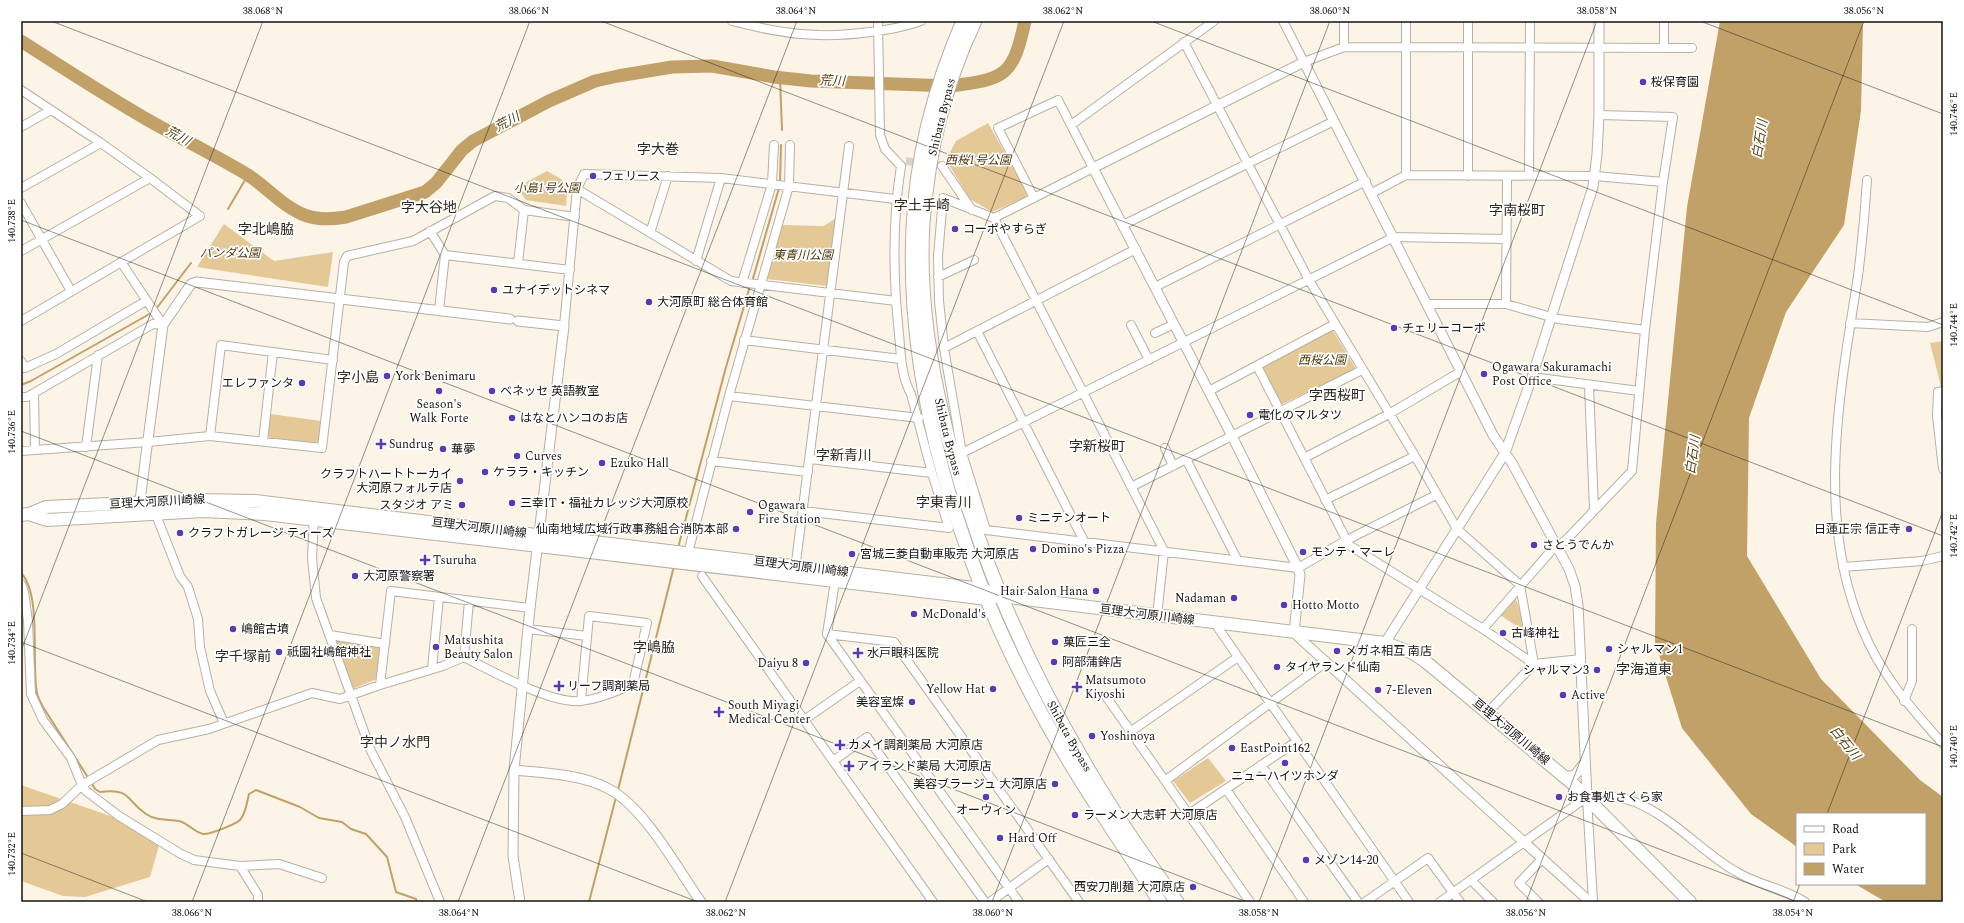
<svg xmlns="http://www.w3.org/2000/svg" width="1964" height="923" font-family="Spectral,'Noto Sans JP',serif">
  <style>
    .green { fill: #e4c896 }
    .water { fill: #c2a168 }
    .lines { fill: none; stroke-linecap: round; stroke-linejoin: round }
    .stream { stroke: #c2a168; stroke-width: 2 }
    .river { stroke: #c2a168; stroke-width: 13 }
    .minor-tunnel { stroke: #d9d2c6; stroke-width: 8; stroke-dasharray: 8 4; stroke-linecap: butt }
    .minor-casing { stroke: #b7b0a4; stroke-width: 10 }
    .tertiary-casing { stroke: #b7b0a4; stroke-width: 11 }
    .primary-casing { stroke: #b7b0a4; stroke-width: 14 }
    .trunk-casing { stroke: #b7b0a4; stroke-width: 15 }
    .minor { stroke: #fff; stroke-width: 8 }
    .tertiary { stroke: #fff; stroke-width: 9 }
    .primary { stroke: #fff; stroke-width: 12 }
    .trunk { stroke: #fff; stroke-width: 13 }
    .ticks { fill: none; stroke: #15130e; stroke-width: 1; stroke-opacity: 0.45 }
    .poi-dot { fill: #5b39b1; stroke: #fff; stroke-width: 1.5 }
    .labels { text-anchor: middle; dominant-baseline: central; stroke-width: 3.5; stroke-linejoin: round; paint-order: stroke }
    .poi-label { font-size: 12px; fill: #15130e; stroke: #fff; text-anchor: start }
    .street-label { font-size: 12px; fill: #15130e; stroke: #fff }
    .park-label { font-size: 12px; font-style: italic; fill: #503909; stroke: #fff }
    .water-label { font-size: 13px; font-style: italic; fill: #5b4316; stroke: #fff }
    .quarter-label { font-size: 14px; fill: #2e281e; stroke: #fff }
    .neatline { fill: none; stroke: #15130e; stroke-width: 1.5 }
    .ticks-label { font-size: 10px; text-anchor: middle; fill: #15130e }
  </style>
  <rect width="100%" height="100%" fill="#fcf4e7"/>
  <path class="green" d="M988 123 1027 192 1026 197 992 212 970 199 946 160 956 141Z
    M547 171 568 183 566 206 526 200 517 187Z
    M836 218 827 286 767 279 782 225 824 226Z
    M224 224 274 261 333 252 328 287 197 267Z
    M1332 329 1356 369 1280 405 1261 365Z
    M1943 341V387H1941L1930 343Z
    M270 414 321 421 319 441 315 443 270 438 267 434Z
    M1515 596 1527 633 1500 615Z
    M337 640 380 647 377 679 352 689 336 644Z
    M1208 758 1226 781 1190 803 1173 781Z
    M21 785 119 819 160 842 150 877 85 897 63 896 21 881Z"/>
  <path class="water" d="M1720 21H1863L1861 111 1844 225 1786 312 1749 418 1747 556 1821 679 1920 780 1943 797V902H1886L1855 884H1925V814H1797V847L1751 814 1682 728 1655 642 1656 523 1687 207Z"/>
  <g class="lines">
    <path class="stream" d="M780 78 782 130
      M780 184 781 145
      M228 209 248 175
      M752 282 779 188
      M156 309 191 263
      M21 385 31 381 153 312
      M678 548 726 367 750 286
      M21 573C42 594 31 664 37 693 38 698 41 703 43 707L89 779
      M91 782 95 789 100 792C132 788 125 800 146 814 156 821 168 819 179 821 188 823 194 832 203 834 209 835 236 824 240 820 246 813 247 802 249 794L256 790 300 807 319 818 342 822 351 829 366 834 387 857 396 892 416 899 417 902
      M618 790 674 566
      M589 902 616 797"/>
    <path class="river" d="M21 41C65 69 109 98 155 124 186 141 218 157 248 175 268 188 284 208 307 216 319 220 334 219 346 217L425 192 436 183 462 150 473 141 549 101 595 81 618 76 672 67 712 66 774 77 811 81 951 86C1006 79 1013 76 1025 21"/>
    <path class="minor-tunnel" d="M906 161 942 166"/>
    <g class="minor-casing">
      <path id="minor" d="M732 21C782 34 819 39 870 32 888 30 904 27 921 21
        M1283 21 1304 62 1344 47 1692 48
        M1344 21V47
        M1184 42 1309 280 1415 456 1457 529 1520 585 1534 664
        M1664 48V21
        M21 90 101 143 150 178
        M1599 115 1673 117 1663 182
        M1071 125 1214 21
        M21 127 51 110
        M942 166 972 210
        M1406 175V21
        M1468 176V21
        M1529 176 1530 21
        M1867 180C1865 212 1862 244 1858 276 1840 392 1815 516 1862 628 1881 675 1910 707 1943 744
        M21 188 101 143
        M577 189 731 281 896 301
        M1372 193 1406 175 1595 176 1663 182 1645 330 1632 471 1566 540 1551 551 1483 629
        M21 203 71 291
        M994 218 1093 168 1058 100 998 128 1034 198
        M1123 225 1334 121
        M430 231 445 255 439 310
        M650 233 668 176
        M21 251 150 178 200 216 21 321
        M445 255 570 270
        M696 261 721 178
        M121 262 163 325
        M518 263 524 210
        M938 277 974 260
        M742 283 772 184 774 145
        M1155 287 1366 181
        M1428 304H1506L1558 319 1645 330
        M1506 304 1507 176
        M1850 323 1928 327 1943 322
        M1131 325 1149 360
        M564 326 577 189 584 174 721 178 895 199
        M977 331 1085 543
        M1155 333 1174 324
        M744 340 901 359
        M944 348 1136 249
        M21 361 25 368 56 354 146 301
        M1257 366 1349 545 1483 629 1534 664
        M1532 377 1639 391
        M1589 386 1594 509
        M1209 391 1335 324
        M1943 391 1938 392 1937 416 1943 469
        M34 393 35 450
        M729 396 919 418
        M21 397H27L34 393 153 324 163 325
        M210 436 221 345 333 360
        M263 441 273 352
        M86 447 98 355
        M1165 448 1173 466
        M21 451 148 442 210 436 322 448 344 262 347 256 413 241 495 196 508 198 524 210 575 217
        M962 453 1394 237 1506 239
        M1304 458 1389 414 1460 372
        M810 459 932 473
        M1186 459 1238 561
        M711 461 808 472
        M1131 487 1362 370
        M1325 500 1415 456
        M803 511 949 528 932 473 911 394C901 376 901 355 899 334 893 278 892 222 901 166L885 149 880 135 878 21
        M156 515 180 576 188 587 198 619 200 647 210 691 224 723
        M314 516 312 558 316 598 371 751 405 817 440 902
        M688 553 729 396 789 186 790 145
        M1843 567 1922 561 1943 556
        M795 570 849 146
        M702 576 933 902
        M835 581 827 634 1019 902
        M21 584 24 592 28 621 31 694 43 720 71 758 82 785 86 791 119 816 181 854 194 860 240 866 279 864 322 878
        M1157 616 1164 551 994 218 943 198 938 256 939 301 944 348 962 453 986 530 1298 568 1345 541 1436 495
        M1218 623V628L1409 902
        M528 629 587 636
        M827 634 894 642 1079 902
        M330 635 385 644
        M464 657 469 601
        M432 669 439 597
        M380 685 391 591 530 608
        M1105 695 1250 902
        M1904 701 1912 681V629
        M1488 712 1534 664 1581 659
        M804 720 860 681
        M1130 732 1238 657
        M833 761 867 737 985 902
        M1261 765 1358 902
        M1166 780 1322 665 1326 661
        M1226 789 1304 902
        M1587 798 1593 902
        M21 811 50 810 62 804 82 785 158 740 209 729 312 693 340 699 380 685 443 666 464 657C491 671 551 704 581 701 598 699 618 691 633 684L647 623 589 616 581 701
        M1189 814 1297 741
        M240 866 258 895V902
        M1471 880 1493 902
        M990 902 1049 859
        M1365 902 1428 858 1460 902
        M1440 902 1587 797C1650 787 1687 843 1735 871 1757 885 1784 888 1805 902
        M1538 902 1519 883 1542 859"/>
    </g>
    <g class="tertiary-casing">
      <path id="tertiary" d="M518 321 564 326 530 608 514 770C544 773 582 774 609 789 645 808 677 868 701 902
        M139 508 163 325 191 284 197 282 510 319
        M1385 643 1505 453 1532 377 1593 187 1597 154 1599 115V21
        M514 770 513 856 520 902
        M1565 777 1575 775 1585 762
        M1587 797 1578 605 1575 586 1569 569 1512 463 1493 435 1304 62 1093 168 1232 436 1298 568 1300 575 1294 633 1590 902"/>
    </g>
    <g class="primary-casing">
      <path id="primary" d="M29 514 47 520 203 511 265 514 972 597 986 599 995 597
        M21 515 29 514 46 507 88 505 194 500 255 501 982 589 1000 596 1385 643 1413 653 1426 662 1573 784 1690 902"/>
    </g>
    <g class="trunk-casing">
      <g id="trunk">
        <path d="M963 21C935 86 916 156 913 228 905 391 962 566 1039 709 1075 776 1119 839 1160 902"/>
        <path id="s1" d="M975 21C945 84 928 154 923 223 919 288 928 354 943 417 974 550 1030 675 1102 792 1125 830 1151 866 1177 902"/>
      </g>
    </g>
    <use href="#minor" class="minor"/>
    <use href="#tertiary" class="tertiary"/>
    <use href="#primary" class="primary"/>
    <use href="#trunk" class="trunk"/>
  </g>
  <path class="ticks" d="M51 21 1943 747M601 21 1943 536M1151 21 1943 325M1700 21 1943 114M21 220 1797 902M21 431 1247 902M21 642 698 902M21 651 263 21M1827 814 1943 511M21 853 148 902M192 902 530 21M458 902 797 21M725 902 1064 21M992 902 1330 21M1259 902 1597 21M1526 902 1864 21M1793 902 1800 884"/>
  <g class="poi-dot">
    <circle cx="1643" cy="82" r="4"/>
    <circle cx="593" cy="176" r="4"/>
    <circle cx="955" cy="229" r="4"/>
    <circle cx="494" cy="290" r="4"/>
    <circle cx="649" cy="302" r="4"/>
    <circle cx="1394" cy="328" r="4"/>
    <circle cx="1484" cy="374" r="4"/>
    <circle cx="387" cy="376" r="4"/>
    <circle cx="302" cy="383" r="4"/>
    <circle cx="439" cy="391" r="4"/>
    <circle cx="492" cy="391" r="4"/>
    <circle cx="1250" cy="415" r="4"/>
    <circle cx="512" cy="418" r="4"/>
    <path d="M379 438h4v4h4v4h-4v4h-4v-4h-4v-4h4z"/>
    <circle cx="443" cy="449" r="4"/>
    <circle cx="517" cy="456" r="4"/>
    <circle cx="602" cy="463" r="4"/>
    <circle cx="485" cy="472" r="4"/>
    <circle cx="460" cy="481" r="4"/>
    <circle cx="512" cy="503" r="4"/>
    <circle cx="462" cy="505" r="4"/>
    <circle cx="750" cy="512" r="4"/>
    <circle cx="1019" cy="518" r="4"/>
    <circle cx="736" cy="529" r="4"/>
    <circle cx="1909" cy="529" r="4"/>
    <circle cx="180" cy="533" r="4"/>
    <circle cx="1534" cy="545" r="4"/>
    <circle cx="1033" cy="549" r="4"/>
    <circle cx="1303" cy="552" r="4"/>
    <circle cx="852" cy="554" r="4"/>
    <path d="M423 554h4v4h4v4h-4v4h-4v-4h-4v-4h4z"/>
    <circle cx="355" cy="576" r="4"/>
    <circle cx="1096" cy="591" r="4"/>
    <circle cx="1234" cy="598" r="4"/>
    <circle cx="1284" cy="605" r="4"/>
    <circle cx="914" cy="614" r="4"/>
    <circle cx="233" cy="629" r="4"/>
    <circle cx="1503" cy="633" r="4"/>
    <circle cx="1055" cy="642" r="4"/>
    <circle cx="436" cy="647" r="4"/>
    <circle cx="1609" cy="649" r="4"/>
    <circle cx="1337" cy="651" r="4"/>
    <circle cx="279" cy="652" r="4"/>
    <path d="M856 647h4v4h4v4h-4v4h-4v-4h-4v-4h4z"/>
    <circle cx="1054" cy="662" r="4"/>
    <circle cx="806" cy="663" r="4"/>
    <circle cx="1277" cy="667" r="4"/>
    <circle cx="1597" cy="670" r="4"/>
    <path d="M557 680h4v4h4v4h-4v4h-4v-4h-4v-4h4z"/>
    <path d="M1075 681h4v4h4v4h-4v4h-4v-4h-4v-4h4z"/>
    <circle cx="993" cy="689" r="4"/>
    <circle cx="1378" cy="690" r="4"/>
    <circle cx="1563" cy="695" r="4"/>
    <circle cx="912" cy="702" r="4"/>
    <path d="M717 706h4v4h4v4h-4v4h-4v-4h-4v-4h4z"/>
    <circle cx="1092" cy="736" r="4"/>
    <path d="M838 739h4v4h4v4h-4v4h-4v-4h-4v-4h4z"/>
    <circle cx="1232" cy="748" r="4"/>
    <circle cx="1285" cy="763" r="4"/>
    <path d="M847 760h4v4h4v4h-4v4h-4v-4h-4v-4h4z"/>
    <circle cx="1055" cy="784" r="4"/>
    <circle cx="986" cy="797" r="4"/>
    <circle cx="1559" cy="797" r="4"/>
    <circle cx="1075" cy="815" r="4"/>
    <circle cx="1000" cy="838" r="4"/>
    <circle cx="1306" cy="860" r="4"/>
    <circle cx="1193" cy="887" r="4"/>
  </g>
  <g class="labels">
    <g class="poi-label">
      <text x="1651" y="82">桜保育園</text>
      <text x="601" y="176">フェリース</text>
      <text x="963" y="229">コーポやすらぎ</text>
      <text x="502" y="290">ユナイデットシネマ</text>
      <text x="657" y="302">大河原町 総合体育館</text>
      <text x="1402" y="328">チェリーコーポ</text>
      <text x="1492" y="367">Ogawara Sakuramachi<tspan x="1492" dy="14">Post Office</tspan></text>
      <text x="395" y="376">York Benimaru</text>
      <text x="294" y="383" text-anchor="end">エレファンタ</text>
      <text x="500" y="391">ベネッセ 英語教室</text>
      <text x="439" y="404" text-anchor="middle">Season's<tspan x="439" dy="14">Walk Forte</tspan></text>
      <text x="1258" y="415">電化のマルタツ</text>
      <text x="520" y="418">はなとハンコのお店</text>
      <text x="389" y="444">Sundrug</text>
      <text x="451" y="449">華夢</text>
      <text x="525" y="456">Curves</text>
      <text x="610" y="463">Ezuko Hall</text>
      <text x="493" y="472">ケララ・キッチン</text>
      <text x="452" y="474" text-anchor="end">クラフトハートトーカイ<tspan x="452" dy="14">大河原フォルテ店</tspan></text>
      <text x="520" y="503">三幸IT・福祉カレッジ大河原校</text>
      <text x="454" y="505" text-anchor="end">スタジオ アミ</text>
      <text x="758" y="505">Ogawara<tspan x="758" dy="14">Fire Station</tspan></text>
      <text x="1027" y="518">ミニテンオート</text>
      <text x="728" y="529" text-anchor="end">仙南地域広域行政事務組合消防本部</text>
      <text x="1901" y="529" text-anchor="end">日蓮正宗 信正寺</text>
      <text x="188" y="533">クラフトガレージ ティーズ</text>
      <text x="1542" y="545">さとうでんか</text>
      <text x="1041" y="549">Domino's Pizza</text>
      <text x="1311" y="552">モンテ・マーレ</text>
      <text x="860" y="554">宮城三菱自動車販売 大河原店</text>
      <text x="433" y="560">Tsuruha</text>
      <text x="363" y="576">大河原警察署</text>
      <text x="1088" y="591" text-anchor="end">Hair Salon Hana</text>
      <text x="1226" y="598" text-anchor="end">Nadaman</text>
      <text x="1292" y="605">Hotto Motto</text>
      <text x="922" y="614">McDonald's</text>
      <text x="241" y="629">嶋館古墳</text>
      <text x="1511" y="633">古峰神社</text>
      <text x="444" y="640">Matsushita<tspan x="444" dy="14">Beauty Salon</tspan></text>
      <text x="1063" y="642">菓匠三全</text>
      <text x="1617" y="649">シャルマン1</text>
      <text x="1345" y="651">メガネ相互 南店</text>
      <text x="287" y="652">祇園社嶋館神社</text>
      <text x="867" y="653">水戸眼科医院</text>
      <text x="1062" y="662">阿部蒲鉾店</text>
      <text x="798" y="663" text-anchor="end">Daiyu 8</text>
      <text x="1285" y="667">タイヤランド仙南</text>
      <text x="1589" y="670" text-anchor="end">シャルマン3</text>
      <text x="1085" y="680">Matsumoto<tspan x="1085" dy="14">Kiyoshi</tspan></text>
      <text x="567" y="686">リーフ調剤薬局</text>
      <text x="985" y="689" text-anchor="end">Yellow Hat</text>
      <text x="1386" y="690">7-Eleven</text>
      <text x="1571" y="695">Active</text>
      <text x="904" y="702" text-anchor="end">美容室燦</text>
      <text x="728" y="705">South Miyagi<tspan x="728" dy="14">Medical Center</tspan></text>
      <text x="1100" y="736">Yoshinoya</text>
      <text x="848" y="745">カメイ調剤薬局 大河原店</text>
      <text x="1240" y="748">EastPoint162</text>
      <text x="857" y="766">アイランド薬局 大河原店</text>
      <text x="1285" y="776" text-anchor="middle">ニューハイツホンダ</text>
      <text x="1047" y="784" text-anchor="end">美容ブラージュ 大河原店</text>
      <text x="1567" y="797">お食事処さくら家</text>
      <text x="986" y="810" text-anchor="middle">オーウィン</text>
      <text x="1083" y="815">ラーメン大志軒 大河原店</text>
      <text x="1008" y="838">Hard Off</text>
      <text x="1314" y="860">メゾン14-20</text>
      <text x="1185" y="887" text-anchor="end">西安刀削麺 大河原店</text>
    </g>
    <g class="street-label">
      <text transform="translate(942 117) rotate(-76)">Shibata Bypass</text>
      <text stroke="none"><textPath href="#s1" startOffset="426">Shibata Bypass</textPath></text>
      <text transform="translate(157 502) rotate(-3)">亘理大河原川崎線</text>
      <text transform="translate(479 528) rotate(7)">亘理大河原川崎線</text>
      <text transform="translate(801 567) rotate(7)">亘理大河原川崎線</text>
      <text transform="translate(1147 615) rotate(7)">亘理大河原川崎線</text>
      <text transform="translate(1511 732) rotate(40)">亘理大河原川崎線</text>
      <text stroke="none"><textPath href="#s1" startOffset="750">Shibata Bypass</textPath></text>
    </g>
    <g class="park-label">
      <text x="978" y="160">西桜1号公園</text>
      <text x="547" y="188">小島1号公園</text>
      <text x="230" y="253">パンダ公園</text>
      <text x="803" y="255">東青川公園</text>
      <text x="1322" y="360">西桜公園</text>
    </g>
    <g class="water-label">
      <text transform="translate(832 81) rotate(2)">荒川</text>
      <text transform="translate(507 122) rotate(-28)">荒川</text>
      <text transform="translate(178 136) rotate(29)">荒川</text>
      <text transform="translate(1760 139) rotate(-81)">白石川</text>
      <text transform="translate(1693 455) rotate(-82)">白石川</text>
      <text transform="translate(1845 743) rotate(51)">白石川</text>
    </g>
    <g class="quarter-label">
      <text x="658" y="149">字大巻</text>
      <text x="922" y="205">字土手崎</text>
      <text x="429" y="207">字大谷地</text>
      <text x="1517" y="210">字南桜町</text>
      <text x="266" y="229">字北嶋脇</text>
      <text x="358" y="377">字小島</text>
      <text x="1337" y="395">字西桜町</text>
      <text x="1097" y="446">字新桜町</text>
      <text x="844" y="455">字新青川</text>
      <text x="944" y="502">字東青川</text>
      <text x="654" y="647">字嶋脇</text>
      <text x="243" y="656">字千塚前</text>
      <text x="1644" y="669">字海道東</text>
      <text x="395" y="742">字中ノ水門</text>
    </g>
  </g>
  <rect width="1964" height="923" fill="none" stroke="#ffffff" stroke-width="44"/>
  <rect x="1796" y="813" width="130" height="72" fill="#ffffff" stroke="#a1a19f"/>
  <rect x="1804" y="826" width="20" height="6" fill="#ffffff" stroke="#a1a19f"/>
  <text x="1832" y="833" font-size="12" fill="#15130e">Road</text>
  <rect x="1804" y="843" width="20" height="12" fill="#e4c896" stroke="#a1a19f"/>
  <text x="1832" y="853" font-size="12" fill="#15130e">Park</text>
  <rect x="1804" y="863" width="20" height="12" fill="#c2a168" stroke="#a1a19f"/>
  <text x="1832" y="873" font-size="12" fill="#15130e">Water</text>
  <rect x="22" y="22" width="1920" height="879" class="neatline"/>
  <g class="ticks-label">
    <text x="263" y="14">38.068°N</text>
    <text x="529" y="14">38.066°N</text>
    <text x="796" y="14">38.064°N</text>
    <text x="1063" y="14">38.062°N</text>
    <text x="1330" y="14">38.060°N</text>
    <text x="1597" y="14">38.058°N</text>
    <text x="1864" y="14">38.056°N</text>
    <text transform="translate(1953 114) rotate(-90)" y="4">140.746°E</text>
    <text transform="translate(11 221) rotate(-90)" y="4">140.738°E</text>
    <text transform="translate(1953 325) rotate(-90)" y="4">140.744°E</text>
    <text transform="translate(11 432) rotate(-90)" y="4">140.736°E</text>
    <text transform="translate(1953 536) rotate(-90)" y="4">140.742°E</text>
    <text transform="translate(11 643) rotate(-90)" y="4">140.734°E</text>
    <text transform="translate(1953 747) rotate(-90)" y="4">140.740°E</text>
    <text transform="translate(11 854) rotate(-90)" y="4">140.732°E</text>
    <text x="192" y="916">38.066°N</text>
    <text x="459" y="916">38.064°N</text>
    <text x="726" y="916">38.062°N</text>
    <text x="993" y="916">38.060°N</text>
    <text x="1259" y="916">38.058°N</text>
    <text x="1526" y="916">38.056°N</text>
    <text x="1793" y="916">38.054°N</text>
  </g>
</svg>
